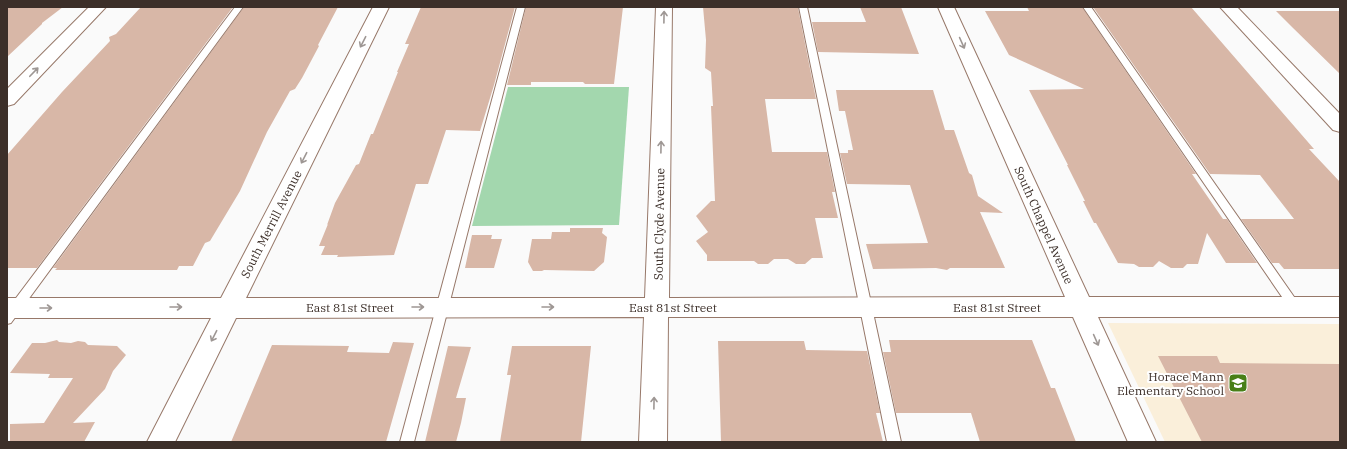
<svg xmlns="http://www.w3.org/2000/svg" width="1347" height="449" font-family="'IBM Plex Serif',serif">
  <style>
    .education { fill: #faefda }
    .green { fill: #a3d7ae }
    .building { fill: #d8b7a7 }
    .lines { fill: none; stroke-linecap: round; stroke-linejoin: round }
    .service-casing { stroke: #977869; stroke-width: 2 }
    .minor-casing { stroke: #977869; stroke-width: 2 }
    .tertiary-casing { stroke: #977869; stroke-width: 2 }
    .service { fill: #fff; fill-rule: evenodd }
    .minor { fill: #fff; fill-rule: evenodd }
    .tertiary { fill: #fff; fill-rule: evenodd }
    .oneway { stroke: #9e9794 }
    .labels { text-anchor: middle; dominant-baseline: central; stroke-width: 4; stroke-linejoin: round; paint-order: stroke }
    .street-label { font-size: 12px; fill: #3c2f29; stroke: #fff }
    .poi-label { font-size: 12px; fill: #3c2f29; stroke: #fff; text-anchor: end }
  </style>
  <rect width="100%" height="100%" fill="#fafafa"/>
  <path class="education" d="M1108 323 1340 324V442H1165Z"/>
  <path class="green" d="M508 87H629L619 225 472 226Z"/>
  <path class="building" d="M7 7H63L42 23V24L7 57Z
    M141 7H233L37 268H7V155L62 92 110 41 109 37 116 34Z
    M244 7H338L318 45 319 46 302 78 295 89 290 91 267 132 240 191 210 241 205 243 193 266H179L177 270H55L57 268H53Z
    M421 7H515L494 85 480 131 446 130 428 184H416L394 255 337 257 338 255H321L325 246H319L328 224 327 225 335 203 356 165 359 164 371 134H373L398 72H397L409 44H405Z
    M526 7H623L614 84H585L583 82H531V85H507Z
    M703 7 798 8 816 99H765L772 152H827L835 192H832L838 218H815L823 258H812L805 264H796L788 259H774L768 264H758L754 261H707V255L696 241 708 232 696 216 711 201H715L711 106H713L711 72 705 68 706 40Z
    M860 7H901L919 54 818 52 812 22H866Z
    M1027 7H1082L1196 174H1192L1223 219H1227L1257 263H1226L1207 233 1198 264H1187L1183 268H1171L1159 261 1153 267H1139L1134 264 1118 263 1096 223H1094L1083 201H1085L1067 165H1068L1029 90 1084 89 1009 55 985 11H1029Z
    M1093 7H1191L1314 149H1309L1340 182V269H1284L1279 263H1272L1241 219H1294L1260 175 1210 174Z
    M1276 11H1340V74L1292 27Z
    M836 90H933L945 130H954L969 173 972 175 978 196 1003 213 980 212 1005 268H950L947 270 936 268 873 269 866 244 928 243 910 185 847 184 840 153H848V150H853L845 111H839Z
    M570 228H603L602 233 607 237 604 262 594 271 544 270 542 271H533L528 262 532 239H551L552 232H570Z
    M472 235H492L491 239H502L494 268H465Z
    M57 340 59 342 71 343 78 341 85 342 88 345 117 346 126 355 113 371 105 389 73 423 95 422 84 442H10V424L44 423 73 378H48L50 374 10 373 32 343H45Z
    M889 340H1032L1051 388H1055L1076 442H980L971 413H896L883 352H891Z
    M718 341H804L806 350 867 351 880 413H876L883 442H721Z
    M393 342 414 343 386 442H231L272 345 349 346 347 352 389 353Z
    M448 346 471 347 456 398H466L461 423 456 442H425Z
    M512 346H591L581 442H500L511 375H507Z
    M1158 356H1217L1220 363 1340 364V442H1202Z"/>
  <g class="lines">
    <g class="service-casing">
      <path id="service" d="M235 7H243L11 323 7 324V310Z
        M517 7H525L414 442H400Z
        M799 7H807L901 442H887Z
        M1083 7H1091L1299 304 1301 307 1299 310 1295 312 1291 310Z"/>
    </g>
    <g class="minor-casing">
      <path id="minor" d="M89 7H106L14 104 7 106V89Z
        M373 7H389L246 298H645L656 7H672L669 298 1065 297 938 7H954L1089 297H1340V317H1098L1156 442H1128L1073 317H668L667 442H639L644 317 236 318 175 442H147L211 318H7V298H221Z"/>
    </g>
    <g class="tertiary-casing">
      <path id="tertiary" d="M1220 7H1237L1340 114V132L1333 130Z"/>
    </g>
    <use href="#service" class="service"/>
    <use href="#minor" class="minor"/>
    <use href="#tertiary" class="tertiary"/>
  </g>
  <defs><path id="oneway-shaft" d="M-6 0H5M1.5-3L5.5 0L1.5 3" fill="none" stroke-width="1.6" stroke-linecap="round" stroke-linejoin="round"/></defs>
  <g class="oneway">
    <use href="#oneway-shaft" transform="translate(664 17) rotate(-89)"/>
    <use href="#oneway-shaft" transform="translate(363 42) rotate(117)"/>
    <use href="#oneway-shaft" transform="translate(962 43) rotate(66)"/>
    <use href="#oneway-shaft" transform="translate(34 72) rotate(-46)"/>
    <use href="#oneway-shaft" transform="translate(661 147) rotate(-89)"/>
    <use href="#oneway-shaft" transform="translate(304 158) rotate(117)"/>
    <use href="#oneway-shaft" transform="translate(176 307)"/>
    <use href="#oneway-shaft" transform="translate(418 307)"/>
    <use href="#oneway-shaft" transform="translate(548 307)"/>
    <use href="#oneway-shaft" transform="translate(46 308)"/>
    <use href="#oneway-shaft" transform="translate(214 336) rotate(117)"/>
    <use href="#oneway-shaft" transform="translate(1096 340) rotate(66)"/>
    <use href="#oneway-shaft" transform="translate(654 403) rotate(-89)"/>
  </g>
  <defs>
    <g id="school-square" transform="scale(1)"><rect x="-9" y="-9" width="18" height="18" rx="4" fill="#487f17" stroke="#fff"/><path d="M0-5L7-2L0 1L-7-2ZM-4 1L0 2.5L4 1V4Q0 6-4 4Z" fill="#fff"/></g>
  </defs>
  <g fill-rule="evenodd">
    <use href="#school-square" x="1238" y="383"/>
  </g>
  <g class="labels">
    <g class="street-label">
      <text transform="translate(271 224) rotate(-63)">South Merrill Avenue</text>
      <text transform="translate(659 224) rotate(-89)">South Clyde Avenue</text>
      <text transform="translate(1044 225) rotate(66)">South Chappel Avenue</text>
      <text x="350" y="307">East 81st Street</text>
      <text x="673" y="307">East 81st Street</text>
      <text x="997" y="307">East 81st Street</text>
    </g>
    <g class="poi-label">
      <text x="1224" y="376">Horace Mann<tspan x="1224" dy="14">Elementary School</tspan></text>
    </g>
  </g>
  <rect width="1347" height="449" fill="none" stroke="#3c2f29" stroke-width="16"/>
</svg>
